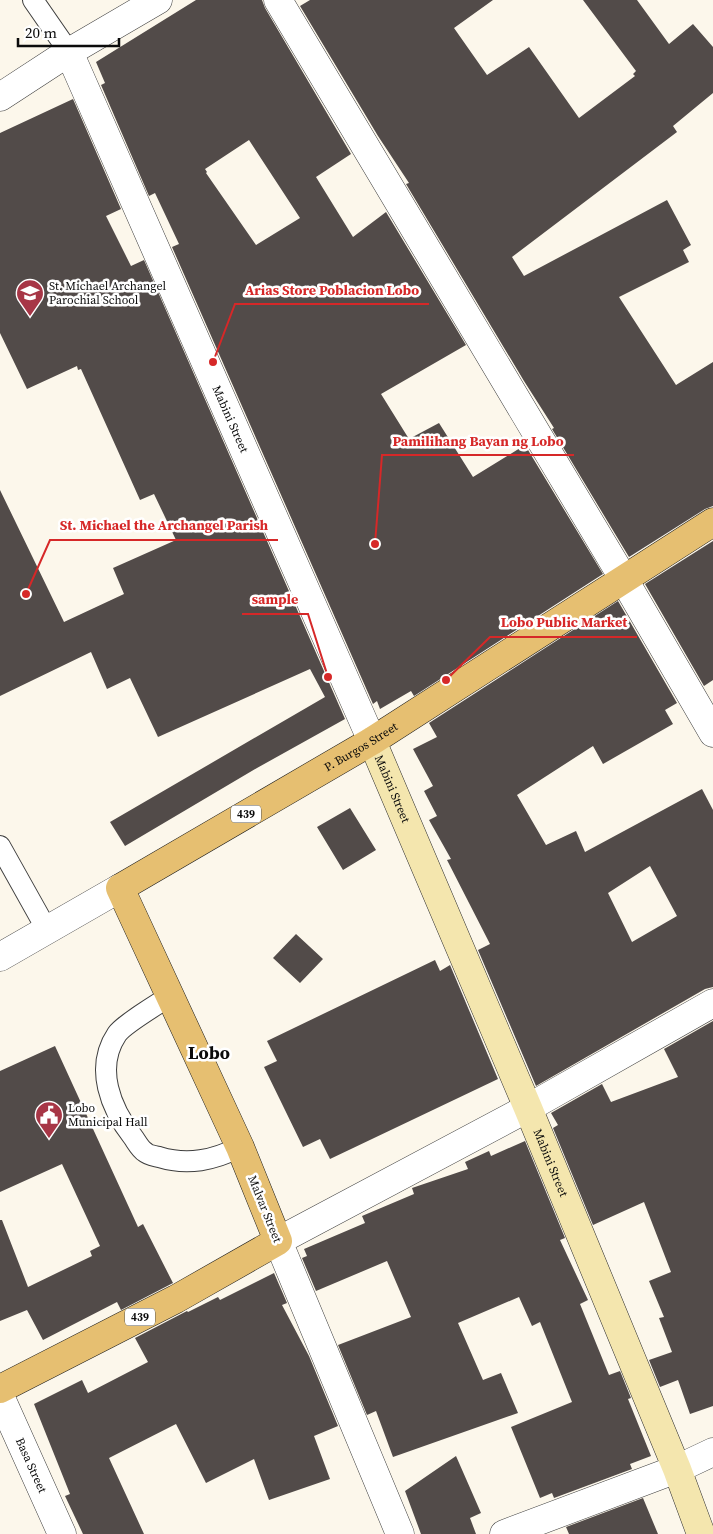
<svg xmlns="http://www.w3.org/2000/svg" width="713" height="1534" font-family="'Source Serif 4',serif">
  <style>
    .building { fill: #524b49; fill-rule: evenodd }
    .lines { fill: none; stroke-linecap: round; stroke-linejoin: round }
    .lane-casing { stroke: #3e3e3e; stroke-width: 22 }
    .street-casing { stroke: #3e3e3e; stroke-width: 29 }
    .secondary-casing { stroke: #2d2d2d; stroke-width: 29 }
    .primary-casing { stroke: #1c1c1c; stroke-width: 29 }
    .lane { stroke: #fff; stroke-width: 20 }
    .street { stroke: #fff; stroke-width: 28 }
    .secondary { stroke: #f4e6ae; stroke-width: 28 }
    .primary { stroke: #e6bf71; stroke-width: 28 }
    .labels { text-anchor: middle; dominant-baseline: central; stroke-width: 5; stroke-linejoin: round; paint-order: stroke }
    .shield { fill: #fff; stroke: #545454; stroke-width: 1 }
    .shield-label { font-size: 11px; font-weight: bold; fill: #0b0b0b }
    .poi-label { font-size: 12px; fill: #0b0b0b; stroke: #fff; text-anchor: start }
    .street-label { font-size: 12px; fill: #0b0b0b; stroke: #fff }
    .district-label { font-size: 18px; font-weight: bold; fill: #0b0b0b; stroke: #fff }
    .leader { fill: none; stroke: #d62828; stroke-width: 2 }
    .callout-dot { fill: #d62828; stroke: #fff; stroke-width: 2 }
    .callout-label { font-size: 14px; text-anchor: middle; font-weight: bold; fill: #d62828; stroke: #fff; stroke-width: 5; stroke-linejoin: round; paint-order: stroke }
  </style>
  <rect width="100%" height="100%" fill="#fcf7eb"/>
  <path class="building" d="M196 0H262L265 8 351 154 316 177 353 237 386 212 466 345 381 394 409 439 439 423 473 477 525 445 603 574 414 696 411 691 380 709 377 701 373 704 172 247 179 244 155 193 149 196 101 85 105 83 96 62ZM249 140 300 218 256 245 206 173 207 172 205 169Z
    M310 0H493L454 28 487 75 529 47 579 118 635 76 633 74 636 71 583 0H637L669 44 693 24 713 47V93L673 126 677 132 512 257 524 276 667 200 691 245 683 250 689 262 619 297 676 385 713 362V506L705 509 629 557 552 429 554 428 524 381 406 184 409 183 378 136 300 6Z
    M73 99 121 209 106 216 131 266 144 260 345 719 257 768 125 846 110 822 325 697 310 669 158 737 130 678 107 689 91 652 0 696V490L64 622 124 594 113 568 176 540 154 494 140 500 81 369 78 370 77 366 27 389 0 333V133Z
    M713 541V680L704 686 645 584Z
    M618 601 677 703 665 710 673 724 603 764 593 746 517 795 546 845 576 831 585 852 702 789 713 810V987L705 989 536 1086 478 950 490 944 447 860 451 859 429 820 437 816 424 791 433 786 413 749 437 737 429 723ZM650 866 677 916 632 942 608 893Z
    M350 808 376 850 343 870 317 827Z
    M296 934 323 959 300 983 273 958Z
    M435 960 440 971 450 965 498 1079 330 1159 320 1139 303 1147 264 1067 277 1061 267 1041Z
    M713 1021V1406L690 1414 678 1380 660 1387 649 1360 672 1352 659 1318 664 1317 649 1281 671 1272 644 1202 593 1225 553 1128 558 1125 551 1113 602 1084 611 1102 678 1077 664 1049Z
    M55 1046 138 1227 143 1224 173 1283 121 1310 117 1302 43 1340 27 1310 0 1321V1220H2L28 1287 92 1256 90 1251 100 1246 62 1164 0 1192V1071Z
    M525 1141 565 1238 560 1240 588 1300 580 1304 609 1375 620 1371 631 1398 628 1399 651 1456 630 1464 632 1469 554 1498 552 1493 540 1498 511 1427 572 1402 540 1322 532 1326 519 1297 458 1323 483 1380 501 1373 518 1413 393 1457 376 1411 367 1415 338 1345 411 1317 387 1261 316 1291 302 1258 307 1256 304 1249 365 1223 362 1216 414 1194 412 1188 468 1169 465 1162 489 1151 491 1156Z
    M274 1273 287 1303 282 1305 309 1356 338 1426 314 1436 330 1479 269 1500 254 1459 206 1483 176 1424 109 1458 144 1534H83L65 1496 70 1494 34 1404 82 1380 88 1393 148 1362 135 1338 187 1311 188 1312 218 1297 220 1300Z
    M456 1456 481 1513 470 1518 476 1534H421L405 1491Z
    M643 1498 658 1534H569L566 1527Z"/>
  <g class="lines">
    <g class="lane-casing">
      <path id="lane" d="M33 0 69 52
        M0 846 47 930
        M170 996C158 1004 124 1024 117 1034 94 1068 111 1109 133 1137 136 1141 140 1149 145 1152 148 1155 155 1156 159 1157 188 1166 214 1160 240 1147"/>
    </g>
    <g class="street-casing">
      <g id="street">
        <path d="M278 0 623 578 713 733"/>
        <path id="s1" d="M69 52 372 741"/>
        <path d="M0 97 69 52 158 0"/>
        <path d="M0 957 120 888"/>
        <path id="s2" d="M0 1396 62 1534"/>
        <path d="M400 1534 278 1241 528 1108 713 1003"/>
        <path d="M504 1534 677 1469 713 1452"/>
      </g>
    </g>
    <g class="secondary-casing">
      <g id="secondary">
        <path id="s3" d="M372 741 528 1108 677 1469 701 1534"/>
      </g>
    </g>
    <g class="primary-casing">
      <g id="primary">
        <path id="s4" d="M0 1389 176 1299 278 1241 240 1147 120 888 372 741 713 522"/>
      </g>
    </g>
    <use href="#lane" class="lane"/>
    <use href="#street" class="street"/>
    <use href="#secondary" class="secondary"/>
    <use href="#primary" class="primary"/>
  </g>
  <defs>
    <g id="school-pin" transform="scale(1.4375)"><path d="M0 17L-7.5 6A9.5 9.5 0 1 1 7.5 6Z" fill="#a73646" stroke="#fff"/><path d="M0-5L7-2L0 1L-7-2ZM-4 1L0 2.5L4 1V4Q0 6-4 4Z" fill="#fff"/></g>
    <g id="civic-pin" transform="scale(1.4375)"><path d="M0 17L-7.5 6A9.5 9.5 0 1 1 7.5 6Z" fill="#a73646" stroke="#fff"/><path d="M-.6-6.5H3V-4.5H.6V-3L4-1V1h2V6H-6V1h2V-1L-.6-3ZM-1.2 2.5V6h2.4V2.5Z" fill="#fff"/></g>
  </defs>
  <g fill-rule="evenodd">
    <use href="#school-pin" x="30" y="293"/>
    <use href="#civic-pin" x="49" y="1115"/>
  </g>
  <g class="labels">
    <g class="shield">
      <rect x="231" y="805.5" width="30" height="17" rx="4"/>
      <rect x="125" y="1308.5" width="30" height="17" rx="4"/>
    </g>
    <g class="shield-label">
      <text x="246" y="814">439</text>
      <text x="140" y="1317">439</text>
    </g>
    <g class="poi-label">
      <text x="49" y="286">St. Michael Archangel<tspan x="49" dy="14">Parochial School</tspan></text>
      <text x="68" y="1108">Lobo<tspan x="68" dy="14">Municipal Hall</tspan></text>
    </g>
    <g class="street-label">
      <text stroke="none"><textPath href="#s1" startOffset="401">Mabini Street</textPath></text>
      <text stroke="none"><textPath href="#s4" startOffset="981">P. Burgos Street</textPath></text>
      <text stroke="none"><textPath href="#s3" startOffset="52">Mabini Street</textPath></text>
      <text stroke="none"><textPath href="#s3" startOffset="458">Mabini Street</textPath></text>
      <text transform="translate(265 1209) rotate(68)">Malvar Street</text>
      <text stroke="none"><textPath href="#s2" startOffset="76">Basa Street</textPath></text>
    </g>
    <g class="district-label">
      <text x="209" y="1052">Lobo</text>
    </g>
  </g>
  <path class="leader" d="M213 362L235 304H429M375 544L382 455H574M26 594L50 540H278M328 677L308 614H242M446 680L490 637H637"/>
  <g class="callout-dot">
    <circle cx="213" cy="362" r="5"/>
    <circle cx="375" cy="544" r="5"/>
    <circle cx="26" cy="594" r="5"/>
    <circle cx="328" cy="677" r="5"/>
    <circle cx="446" cy="680" r="5"/>
  </g>
  <g class="callout-label">
    <text x="332" y="295">Arias Store Poblacion Lobo</text>
    <text x="478" y="446">Pamilihang Bayan ng Lobo</text>
    <text x="164" y="530">St. Michael the Archangel Parish</text>
    <text x="275" y="604">sample</text>
    <text x="564" y="627">Lobo Public Market</text>
  </g>
  <path d="M18 38v8h101v-8" fill="none" stroke="#0b0b0b" stroke-width="2.5"/>
  <text x="25" y="38" font-size="15" fill="#0b0b0b" stroke="#ffffff" stroke-width="4" paint-order="stroke">20 m</text>
</svg>
